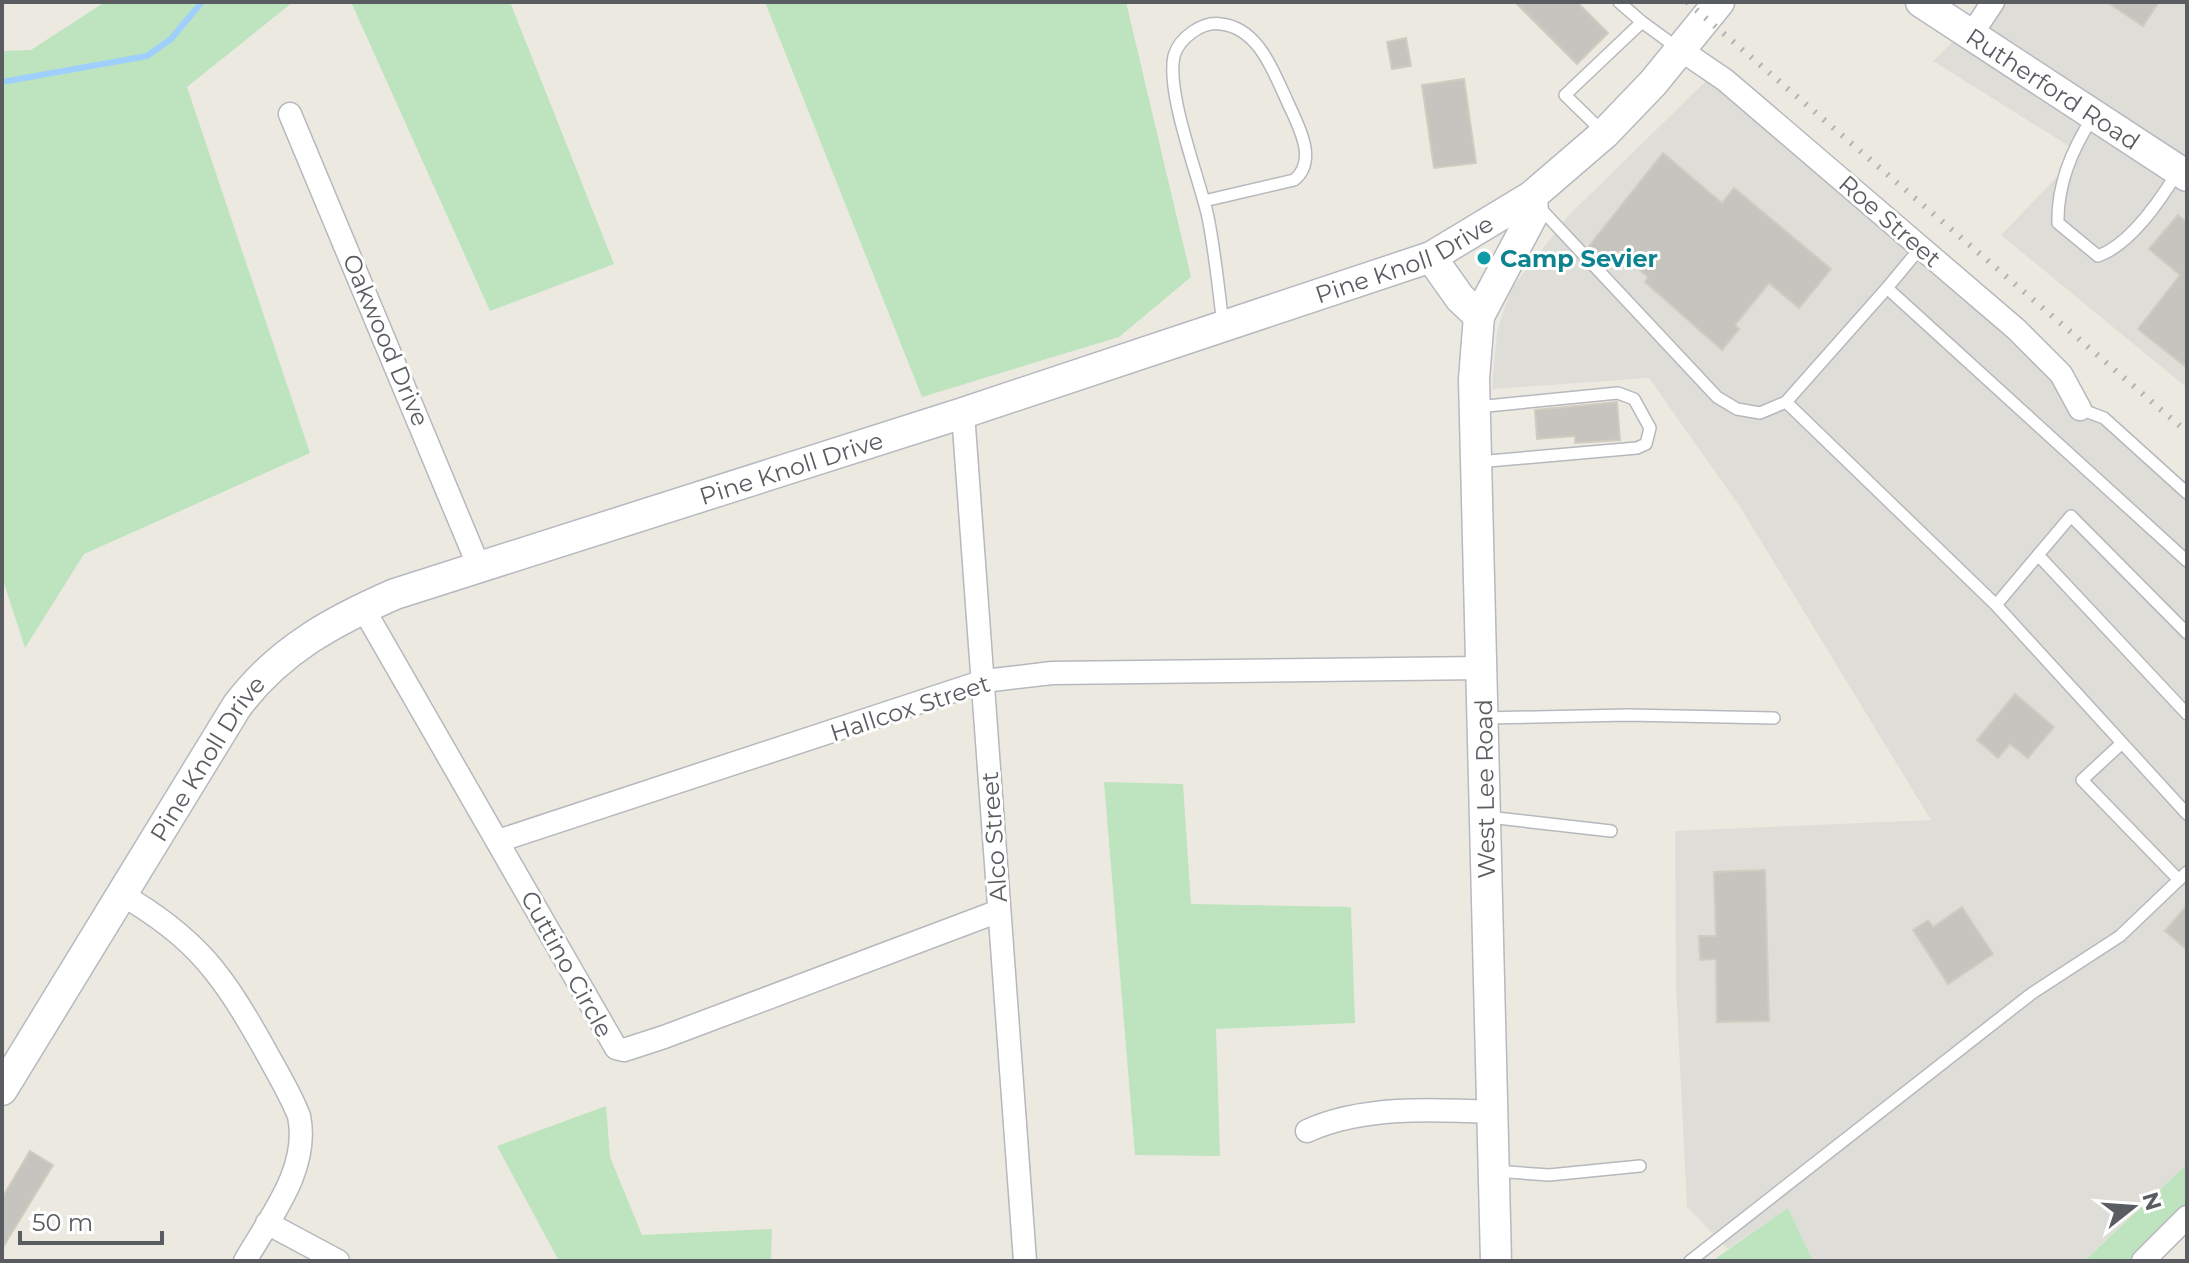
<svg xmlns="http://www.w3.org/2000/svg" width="2189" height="1263" font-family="Montserrat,sans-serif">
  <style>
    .industrial { fill: #dfddd8 }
    .green { fill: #bde3bf }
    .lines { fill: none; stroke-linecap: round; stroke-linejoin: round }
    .stream { stroke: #9fcffd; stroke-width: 6 }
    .building { fill: #c6c4be; stroke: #d0ccbf; stroke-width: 2 }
    .lane-casing { stroke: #b6b8bd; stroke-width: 14 }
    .street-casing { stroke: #b6b8bd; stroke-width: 25 }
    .secondary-casing { stroke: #b6b9bf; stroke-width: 33 }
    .lane { stroke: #fff; stroke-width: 11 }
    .street { stroke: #fff; stroke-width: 22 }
    .secondary { stroke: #fff; stroke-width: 30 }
    .rail { stroke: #b2b3b3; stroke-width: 6; stroke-dasharray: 2 10; stroke-linecap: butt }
    .culture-dot { fill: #0f9aa8; stroke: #fff; stroke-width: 3 }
    .labels { text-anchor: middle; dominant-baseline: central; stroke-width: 6; stroke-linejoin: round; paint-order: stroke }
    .street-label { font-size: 24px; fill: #595c61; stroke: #fff }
    .culture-label { font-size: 24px; font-weight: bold; fill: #0d838f; stroke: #fff; text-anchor: start }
  </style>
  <rect width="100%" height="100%" fill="#eceae0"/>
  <path class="industrial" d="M1993 2H2187V388L2001 235 2080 153 1933 61Z
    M1712 75 2187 487V1164L2083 1261H1813L1788 1208 1728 1249 1687 1207 1676 985 1675 831 1931 820 1742 510 1649 378 1492 389 1497 331 1511 289 1568 216Z"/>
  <path class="green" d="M105 2H293L187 87 310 453 84 554 25 648 2 577V51L31 50Z
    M351 2H510L614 264 490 311Z
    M765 2H1126L1191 277 1119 337 922 397Z
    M1104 782 1183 784 1191 904 1351 907 1355 1023 1216 1029 1220 1156 1135 1155Z
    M606 1106 610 1157 642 1235 772 1229 771 1261H559L497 1146Z
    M2187 1164V1218L2135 1261H2084Z
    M1788 1208 1813 1261H1712Z"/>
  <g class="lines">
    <path class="stream" d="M2 82 147 56 171 39 202 2"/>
  </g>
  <path class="building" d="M1515 2H1577L1608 33 1577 64Z
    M2107 2H2159L2143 26Z
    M1406 38 1411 66 1392 69 1387 42Z
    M1464 79 1476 163 1434 168 1422 85Z
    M1663 153 1722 203 1734 188 1831 269 1799 308 1769 283 1735 325 1739 329 1722 350 1645 282 1648 277 1618 252 1610 263 1589 246Z
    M2178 215 2187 222V368L2138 329 2180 275 2149 249Z
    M1617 402 1620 440 1575 443V436L1537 439 1535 410Z
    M2015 694 2054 727 2028 758 2010 744 1998 758 1977 740Z
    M1765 870 1769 1021 1717 1022 1716 959 1700 960 1699 936H1716L1714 872Z
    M2187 905V950L2165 931Z
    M1962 907 1993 954 1948 984 1913 930 1928 920 1933 927Z
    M30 1151 53 1165 2 1249V1198Z"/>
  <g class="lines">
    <g class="lane-casing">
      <path id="lane" d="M1619 2 1642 22
        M2093 117C2072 149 2057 185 2058 223L2098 256C2130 245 2159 202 2177 173
        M1604 133 1565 95 1642 22 1679 49
        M1204 201 1294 180C1318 161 1299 127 1288 103 1274 73 1259 28 1221 24 1202 21 1179 38 1174 56 1166 94 1199 177 1208 217 1215 253 1219 290 1223 326
        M1539 207 1717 397 1737 409 1760 413 1786 402 1887 288
        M1921 247 1887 288 2187 561
        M1786 402 1996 605
        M1477 407 1618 393 1634 399 1650 428 1646 444 1637 448 1477 462
        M2080 409 2104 418 2187 493
        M2038 555 2071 516 2187 633
        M2187 714 2038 555 1996 605 2187 814
        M1484 718 1628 715 1774 718
        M2122 743 2082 780 2179 880
        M1488 817 1611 831
        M1494 1171 1549 1175 1640 1166
        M1690 1261 2031 994 2120 936 2187 872"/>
    </g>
    <g class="street-casing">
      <path id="street" d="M1971 35 1993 2
        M1681 50 1725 80 2016 329 2061 374 2080 409
        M290 114 479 567
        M963 413 1025 1261
        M363 608 616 1048 624 1050 664 1037 999 911
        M498 841 984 681 1052 673 1482 668
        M121 894C197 938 223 975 265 1050 277 1072 290 1093 299 1116 310 1169 270 1217 245 1261
        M1307 1131C1361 1106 1433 1109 1492 1112
        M267 1223 338 1261
        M2143 1261 2187 1217"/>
    </g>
    <g class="secondary-casing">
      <g id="secondary">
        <path id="s1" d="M1921 2 2187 176"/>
        <path d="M1431 257 1460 298 1479 316"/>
        <path id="s2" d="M2 1090 237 706C279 650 333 621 395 594L963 413 1431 257 1532 196 1604 134 1653 83 1719 2"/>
        <path d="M1496 1261 1474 379 1479 316 1533 214 1532 196"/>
      </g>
    </g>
    <use href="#lane" class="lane"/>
    <use href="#street" class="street"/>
    <use href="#secondary" class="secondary"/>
    <path class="rail" d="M1687 2 2187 432"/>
  </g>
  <circle class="culture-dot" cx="1484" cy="258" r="8"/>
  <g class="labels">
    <g class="street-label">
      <text stroke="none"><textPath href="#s1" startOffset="158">Rutherford Road</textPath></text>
      <text transform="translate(1890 221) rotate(41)">Roe Street</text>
      <text stroke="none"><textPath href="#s2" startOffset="1710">Pine Knoll Drive</textPath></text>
      <text transform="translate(386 340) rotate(67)">Oakwood Drive</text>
      <text stroke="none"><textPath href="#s2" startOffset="1062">Pine Knoll Drive</textPath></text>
      <text transform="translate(910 708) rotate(-18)">Hallcox Street</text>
      <text stroke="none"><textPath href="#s2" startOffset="390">Pine Knoll Drive</textPath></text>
      <text transform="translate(1485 789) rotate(-91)">West Lee Road</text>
      <text transform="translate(994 837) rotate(-94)">Alco Street</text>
      <text transform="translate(567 964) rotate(61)">Cuttino Circle</text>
    </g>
    <g class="culture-label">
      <text x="1500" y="258">Camp Sevier</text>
    </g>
  </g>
  <rect width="2189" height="1263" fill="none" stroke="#595c61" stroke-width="8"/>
  <g transform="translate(2133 1207) rotate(73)" stroke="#ffffff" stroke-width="6" paint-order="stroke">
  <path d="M0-6L14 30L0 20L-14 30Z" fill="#595c61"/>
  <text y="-12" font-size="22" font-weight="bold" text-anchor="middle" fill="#595c61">N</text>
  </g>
  <path d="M20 1231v12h142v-12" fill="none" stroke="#595c61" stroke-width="4"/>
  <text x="32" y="1231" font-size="24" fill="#595c61" stroke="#ffffff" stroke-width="6" paint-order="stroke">50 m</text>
</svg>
